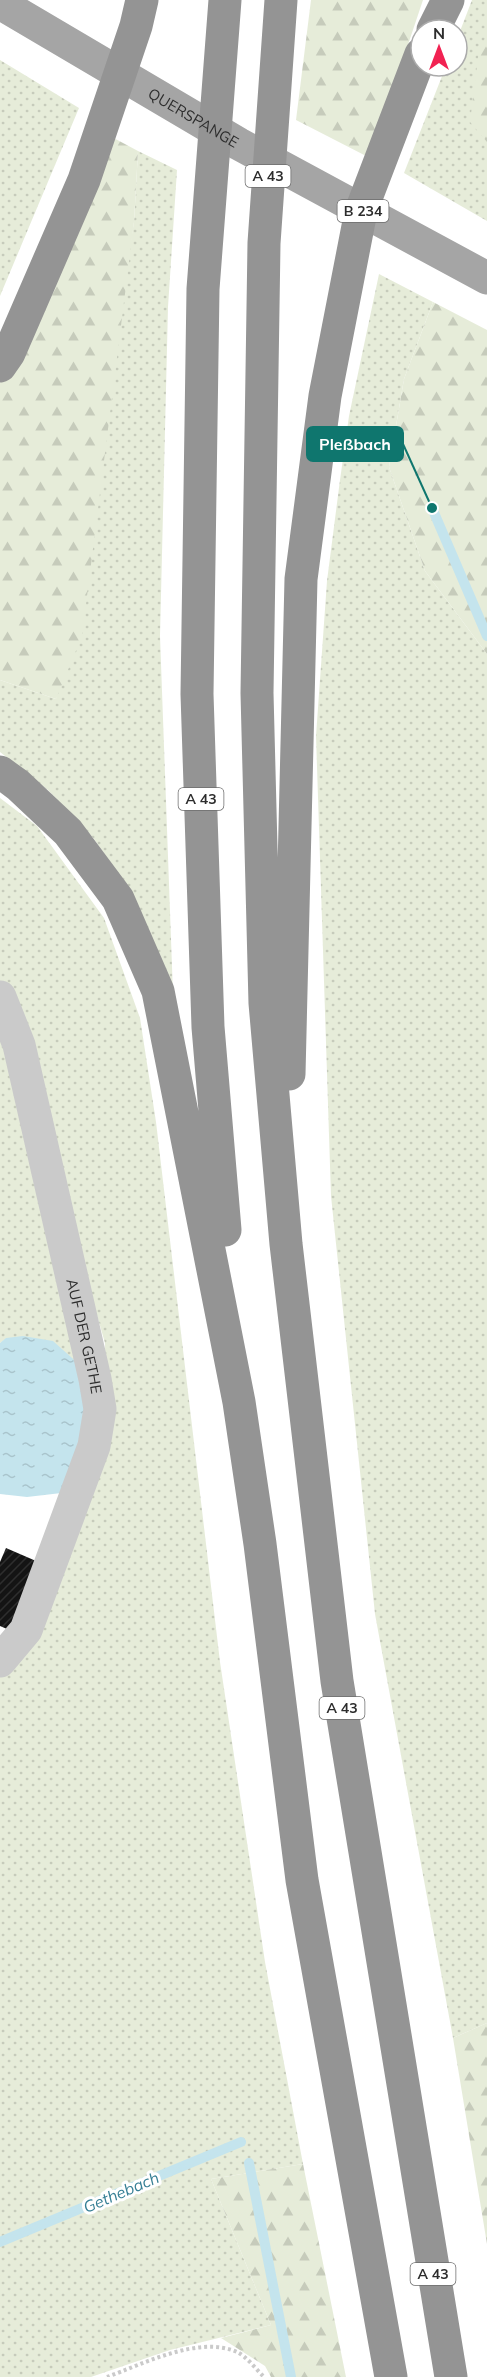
<svg xmlns="http://www.w3.org/2000/svg" width="487" height="2377" font-family="Mulish,sans-serif">
  <style>
    .grass { fill: url(#grass-dots) }
    .forest { fill: url(#forest-firs) }
    .water { fill: url(#water-ripples) }
    .lines { fill: none; stroke-linecap: round; stroke-linejoin: round }
    .stream { stroke: #c4e4ed; stroke-width: 10 }
    .building { fill: url(#building-hatch) }
    .path { stroke: #cacaca; stroke-width: 4; stroke-dasharray: 3 3; stroke-linecap: butt }
    .minor { stroke: #cacaca; stroke-width: 33 }
    .primary { stroke: #a5a5a5; stroke-width: 33 }
    .motorway { stroke: #949494; stroke-width: 33 }
    .labels { text-anchor: middle; dominant-baseline: central; stroke-width: 6; stroke-linejoin: round; paint-order: stroke }
    .shield { fill: #fff; stroke: #6c6c6c; stroke-width: 1.5 }
    .shield-label { font-size: 14px; font-weight: bold; fill: #2d2d2d }
    .street-label { font-size: 15px; fill: #2d2d2d; stroke: #fff }
    .water-label { font-size: 16px; font-style: italic; fill: #367f95; stroke: #fff }
    .leader { fill: none; stroke: #0f766e; stroke-width: 2 }
    .callout-dot { fill: #0f766e; stroke: #fff; stroke-width: 2 }
    .callout { fill: #0f766e; stroke: #0f766e; stroke-width: 2 }
    .callout-label { font-size: 16px; text-anchor: middle; font-weight: bold; fill: #fff }
  </style>
  <defs>
    <pattern id="grass-dots" width="8" height="8" patternUnits="userSpaceOnUse" patternTransform="scale(1.5)"><rect width="8" height="8" fill="#e6ecd9"/><path d="M2 2h.1M6 6h.1" fill="none" stroke="#c6cbbb" stroke-width="1.8" stroke-linecap="round"/></pattern>
    <pattern id="forest-firs" width="22" height="20" patternUnits="userSpaceOnUse" patternTransform="scale(1.5)"><rect width="22" height="20" fill="#e6ecd9"/><path d="M5 1l3.5 6h-7zM16 11l3.5 6h-7z" fill="#c6cbbb"/></pattern>
    <pattern id="water-ripples" width="26" height="14" patternUnits="userSpaceOnUse" patternTransform="scale(1.5)"><rect width="26" height="14" fill="#c4e4ed"/><path d="M2 4q2-2 4 0t4 0M15 11q2-2 4 0t4 0" fill="none" stroke="#a9c4cc"/></pattern>
    <pattern id="building-hatch" width="6" height="6" patternUnits="userSpaceOnUse" patternTransform="scale(1.5)"><rect width="6" height="6" fill="#141414"/><path d="M-1 1l2-2M0 6l6-6M5 7l2-2" fill="none" stroke="#2e2e2e"/></pattern>
  </defs>
  <rect width="100%" height="100%" fill="#fff"/>
  <path class="grass" d="M472 0H487V221L404 173 446 66H457V39Z
    M0 60 79 108 0 296Z
    M138 151 177 170 168 307 160 636 173 994 132 894 94 839 48 790 0 752V680L56 699 134 222Z
    M379 274 433 302 404 379 389 467 425 571 487 654V2023L453 2038 375 1614 331 1196 316 736 327 581 340 480 349 416Z
    M0 798 37 826 104 918 140 1018 156 1122 220 1662 265 1962 303 2164 211 2179 271 2325 170 2350 91 2377H0V1672L106 1434 105 1343 77 1246 81 1366 7 1338 0 1343Z"/>
  <path class="forest" d="M311 0H423L370 158 296 120Z
    M487 35V142L470 122 479 50Z
    M108 135 138 151 134 222 82 636 56 699 0 680V383L31 326Z
    M433 302 487 330V654L425 571 389 467 404 379Z
    M487 2023V2244L453 2038Z
    M303 2164 346 2377H271L265 2366 221 2338 271 2325 211 2179Z"/>
  <path class="water" d="M23 1336 53 1341 81 1366 89 1439 70 1492 27 1497 0 1494V1343L6 1338Z"/>
  <g class="lines">
    <path class="stream" d="M432 508 487 636
      M249 2163 291 2377
      M0 2242 241 2142"/>
  </g>
  <path class="building" d="M6 1548 43 1564 14 1632 0 1626V1562Z"/>
  <g class="lines">
    <path class="path" d="M107 2377C143 2364 199 2335 237 2352 246 2356 256 2369 264 2377"/>
    <path class="minor" id="s1" d="M0 997 19 1045 95 1379 100 1409 94 1446 26 1630 0 1661"/>
    <path class="primary" id="s2" d="M0 3 239 144 487 278"/>
    <path class="motorway" d="M281 0 264 243 257 693 265 1003 286 1244 337 1681 451 2377
      M433 30 448 0
      M0 366 9 353 84 180 136 26 142 0
      M0 772 18 785 68 832 118 899 158 991 239 1402 260 1544 302 1880 391 2377
      M289 1074 301 579 325 396 361 211 421 54
      M225 1230 208 1027 197 694 203 289 225 0"/>
  </g>
  <g class="labels">
    <g class="shield">
      <rect x="245.5" y="165" width="45" height="22" rx="4.5"/>
      <rect x="337.5" y="200" width="51" height="22" rx="4.5"/>
      <rect x="178.5" y="788" width="45" height="22" rx="4.5"/>
      <rect x="319.5" y="1697" width="45" height="22" rx="4.5"/>
      <rect x="410.5" y="2263" width="45" height="22" rx="4.5"/>
    </g>
    <g class="shield-label">
      <text x="268" y="176">A 43</text>
      <text x="363" y="211">B 234</text>
      <text x="201" y="799">A 43</text>
      <text x="342" y="1708">A 43</text>
      <text x="433" y="2274">A 43</text>
    </g>
    <g class="street-label">
      <text stroke="none"><textPath href="#s2" startOffset="225">QUERSPANGE</textPath></text>
      <text stroke="none"><textPath href="#s1" startOffset="350">AUF DER GETHE</textPath></text>
    </g>
    <g class="water-label">
      <text transform="translate(121 2192) rotate(-23)">Gethebach</text>
    </g>
  </g>
  <path class="leader" d="M432 508L403 444"/>
  <circle class="callout-dot" cx="432" cy="508" r="6"/>
  <rect class="callout" x="307" y="427" width="96" height="34" rx="6"/>
  <g class="callout-label">
    <text x="355" y="450">Pleßbach</text>
  </g>
  <g transform="translate(439 48)"><circle r="28" fill="#ffffff" stroke="#ababab" stroke-width="1.5"/>
  <path d="M0-4.5L10 22L0 15L-10 22Z" fill="#f12252"/>
  <text y="-9" font-size="16" font-weight="bold" text-anchor="middle" fill="#2d2d2d">N</text>
  </g>
</svg>
